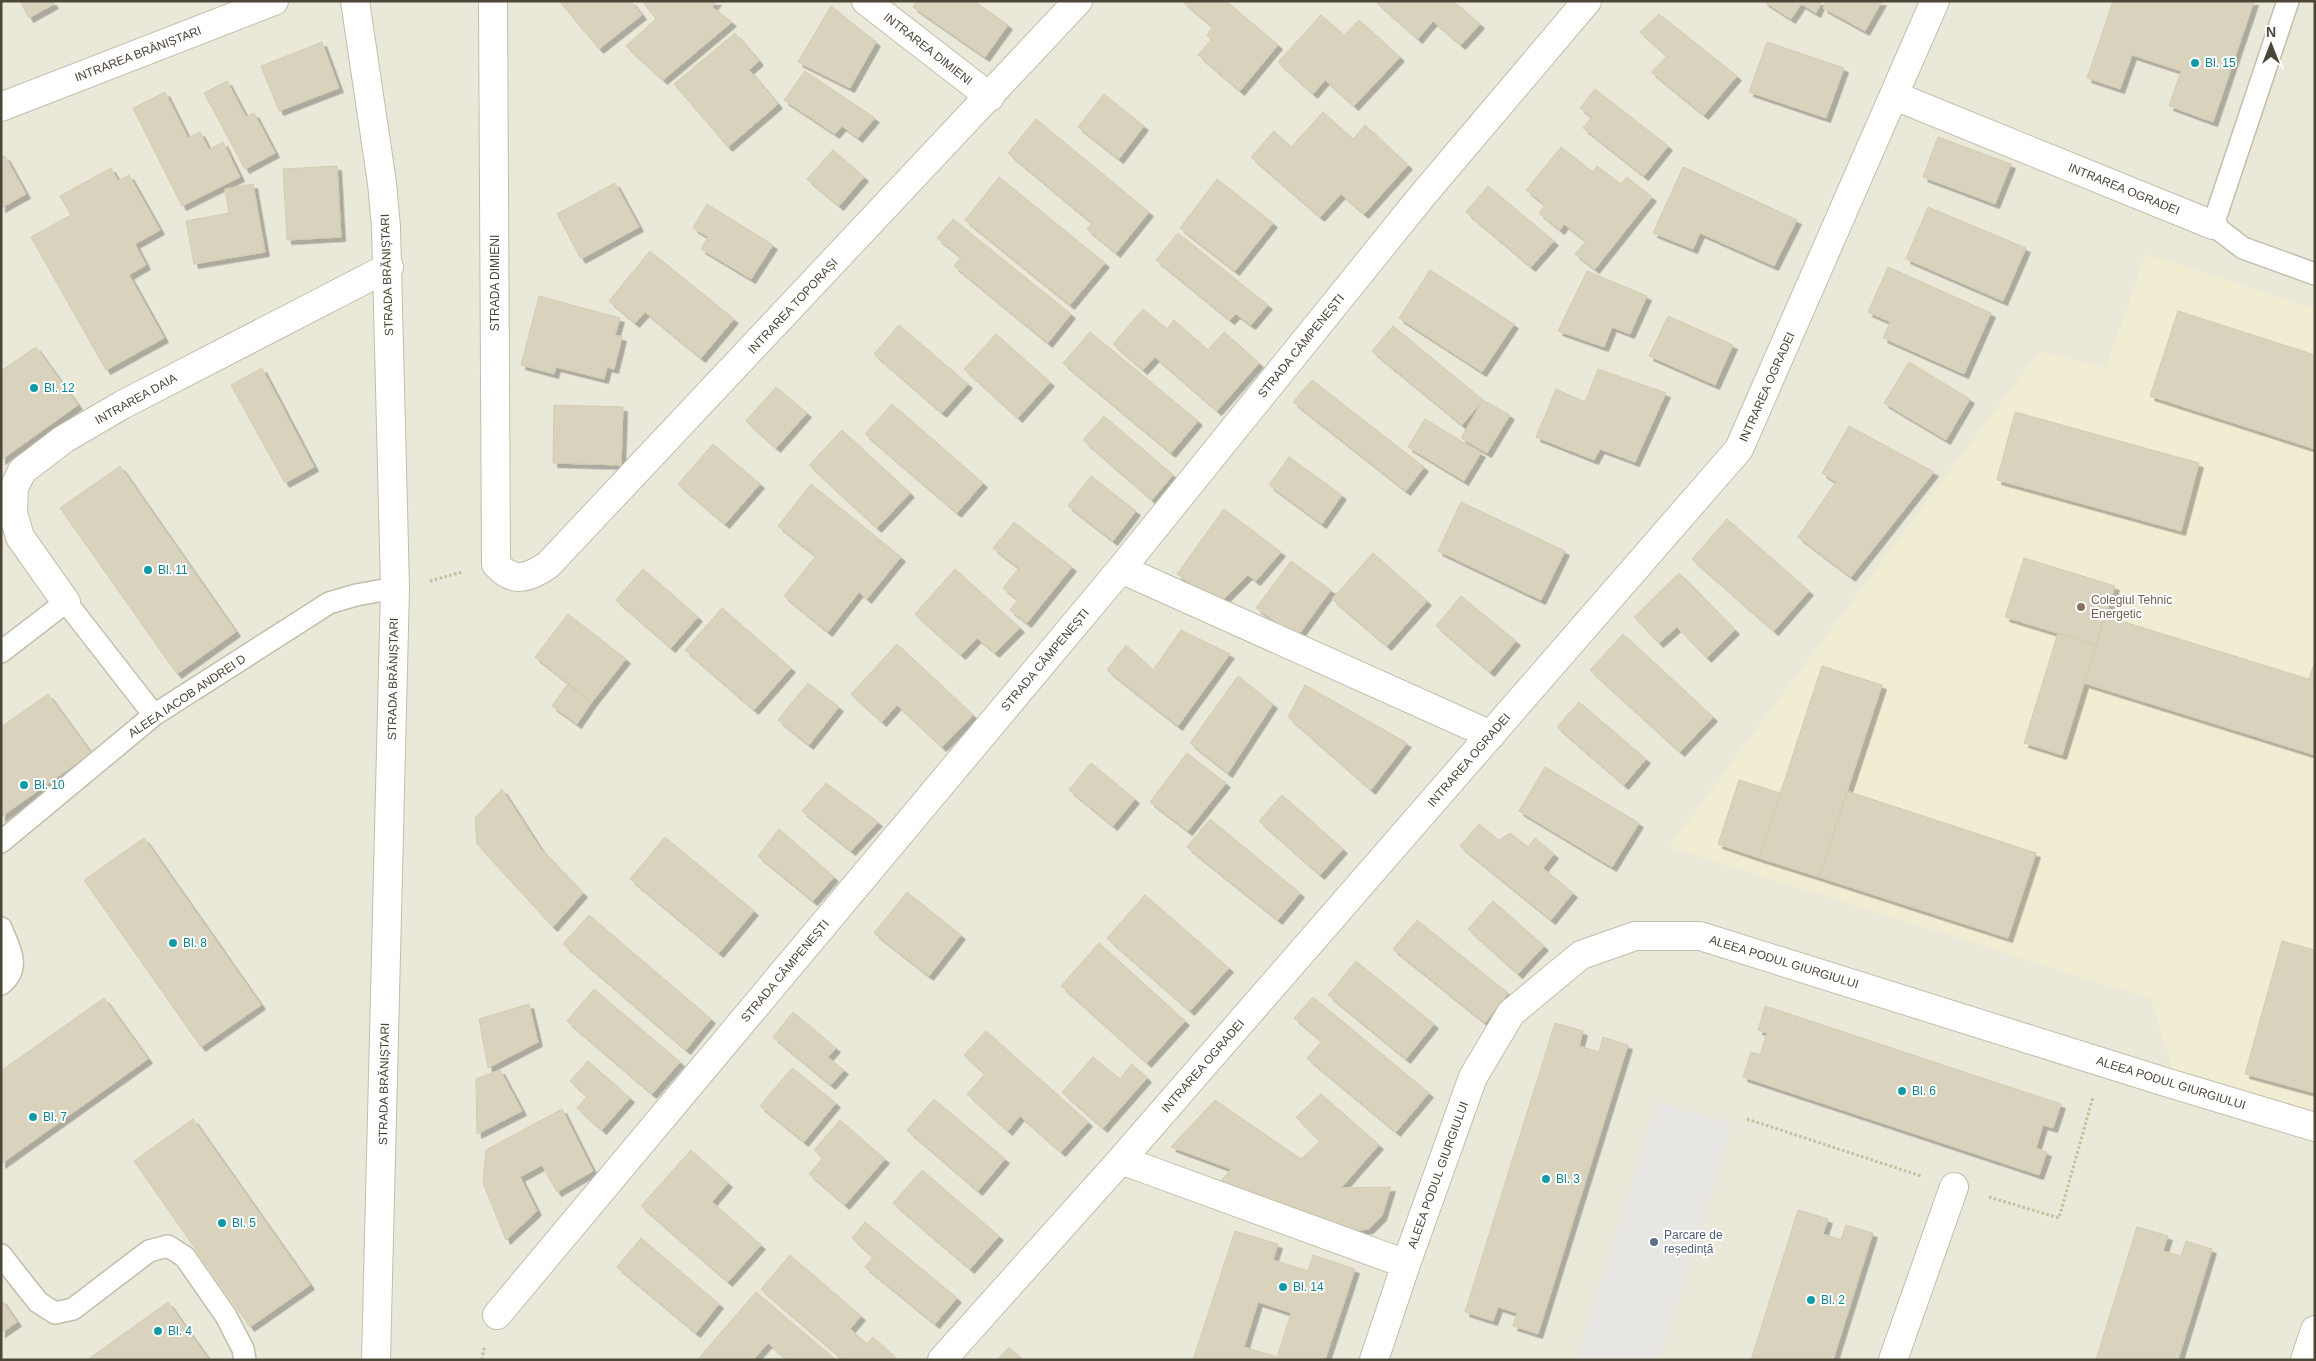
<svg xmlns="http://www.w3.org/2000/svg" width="2316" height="1361" font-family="Arial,sans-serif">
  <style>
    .residential { fill: #eae8d8 }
    .education { fill: #f0edd3 }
    .parking { fill: #e7e6e2 }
    .building { fill: #d9d3be; stroke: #d4ccb1; fill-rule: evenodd; filter: url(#shadow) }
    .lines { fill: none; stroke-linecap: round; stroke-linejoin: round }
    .lane-casing { stroke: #c2beab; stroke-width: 24 }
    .street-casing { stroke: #c2beab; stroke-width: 30 }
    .path { stroke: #c5be9c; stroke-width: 3; stroke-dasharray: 2.5 2.5; stroke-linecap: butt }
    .lane { stroke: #fff; stroke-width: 21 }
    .street { stroke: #fff; stroke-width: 28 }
    .culture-dot { fill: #0f9aa8; stroke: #fff; stroke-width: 2 }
    .education-dot { fill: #8d6e63; stroke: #fff; stroke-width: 2 }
    .service-dot { fill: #5c6f8a; stroke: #fff; stroke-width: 2 }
    .labels { text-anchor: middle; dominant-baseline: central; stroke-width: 4; stroke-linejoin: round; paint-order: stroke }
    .street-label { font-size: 12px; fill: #4b4637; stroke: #fff }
    .culture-label { font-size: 12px; fill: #0d838f; stroke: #fff; text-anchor: start }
    .education-label { font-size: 12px; fill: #785e54; stroke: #fff; text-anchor: start }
    .service-label { font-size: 12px; fill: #4e5e75; stroke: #fff; text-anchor: start }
  </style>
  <defs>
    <filter id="shadow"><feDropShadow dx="4.5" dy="4.5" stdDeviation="0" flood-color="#0004"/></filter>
  </defs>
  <rect width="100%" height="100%" fill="#f6f4ea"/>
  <path class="residential" d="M1 1H2315V1360H1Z"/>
  <path class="education" d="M2146 254 2315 309V1128L2178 1089 2151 999 1669 847 2039 351 2106 368Z"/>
  <path class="parking" d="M1657 1101 1732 1125 1659 1360H1576Z"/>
  <path class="building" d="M20 1H52L54 4 29 18Z
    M562 1H631L642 15 599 49 560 2Z
    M642 1H717L712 7 732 22 663 80 626 46 656 19Z
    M917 1H974L1008 25 985 57 913 7Z
    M1226 1 1278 45 1240 91 1198 55 1211 40 1207 35 1213 27 1183 2Z
    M1375 1H1453L1480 24 1461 45 1433 21 1418 39Z
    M1763 1H1822L1816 13 1801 4 1791 19Z
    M1826 1H1882L1865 31 1823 8Z
    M2113 1H2254L2213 122 2169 106 2181 71 2132 55 2120 89 2087 78Z
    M831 6 876 42 850 88 798 62Z
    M1659 14 1737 76 1704 115 1651 72 1667 56 1640 32Z
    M1321 15 1344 35 1359 20 1400 57 1354 106 1325 80 1313 94 1278 62Z
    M735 33 759 61 749 70 778 104 728 147 674 84Z
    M322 42 339 88 279 111 261 66Z
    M1767 42 1844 68 1826 118 1749 92Z
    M805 71 875 118 858 138 842 126 835 134 784 100Z
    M227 81 246 117 254 113 275 153 245 169 204 93Z
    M1595 89 1668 146 1644 176 1583 128 1592 117 1580 108Z
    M165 92 188 138 200 132 209 150 223 142 240 177 182 206 133 108Z
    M1104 94 1144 126 1119 159 1078 127Z
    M1323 112 1353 139 1365 125 1408 165 1364 214 1341 194 1320 217 1251 157 1274 131 1291 147Z
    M1036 119 1149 212 1116 253 1087 229 1092 223 1008 153Z
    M1938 137 2011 164 1995 204 1923 177Z
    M1561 147 1593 172 1597 166 1621 184 1627 177 1652 197 1595 269 1575 254 1586 241 1564 224 1560 230 1539 213 1545 205 1526 190Z
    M833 150 864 177 839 206 807 179Z
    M5 156 26 194 1 208V158Z
    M337 166 341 237 287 240 283 169Z
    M1683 167 1797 220 1774 266 1700 233 1693 249 1653 233Z
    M111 168 118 181 129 175 160 230 135 244 146 265 129 275 164 338 106 370 31 237 71 215 60 196Z
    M999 177 1105 263 1070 305 965 220Z
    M1217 179 1273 223 1235 271 1180 228Z
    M615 183 639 227 581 259 557 214Z
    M253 184 265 252 194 264 186 221 229 213 225 189Z
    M1488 186 1554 241 1531 267 1466 212Z
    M707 204 773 245 751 279 701 249 708 237 693 228Z
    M1928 207 2026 248 2003 301 1906 259Z
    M953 219 1071 314 1048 343 954 266 961 257 937 238Z
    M1178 233 1268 305 1251 325 1236 314 1230 320 1156 260Z
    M650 251 734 319 701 358 645 312 635 323 609 301Z
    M1888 267 1991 313 1964 374 1883 338 1890 322 1868 312Z
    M1430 270 1514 324 1482 372 1399 318Z
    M1587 271 1647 296 1630 334 1612 327 1604 347 1558 331Z
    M539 296 620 318 615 335 622 337 614 369 607 367 604 379 556 367 554 374 521 365Z
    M1143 309 1167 329 1174 320 1208 350 1224 332 1259 363 1217 411 1155 357 1143 370 1113 344Z
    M2178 311 2315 355V449L2150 396Z
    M1668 316 1733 345 1715 385 1649 356Z
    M899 325 968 384 942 413 874 354Z
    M1393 326 1483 400 1462 425 1372 351Z
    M1090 332 1198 421 1171 453 1063 363Z
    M996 334 1050 382 1018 418 964 369Z
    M36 347 78 405 1 460V371Z
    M1909 362 1970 399 1946 440 1884 403Z
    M262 368 314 467 285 483 231 385Z
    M1598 369 1666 393 1635 462 1600 449 1594 460 1536 437 1556 389 1585 402Z
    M1312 380 1424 467 1406 491 1293 402Z
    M776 387 807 413 776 448 746 421Z
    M1483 400 1510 415 1487 453 1461 438Z
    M892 404 983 483 957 513 865 434Z
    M554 405 623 407 621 465 553 463Z
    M2015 412 2199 463 2181 531 1997 480Z
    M1104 416 1173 475 1152 500 1083 440Z
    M1425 419 1481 453 1464 481 1408 447Z
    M1849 426 1934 472 1851 577 1798 537 1836 482 1822 473Z
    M842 430 910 493 877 528 809 465Z
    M713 444 760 484 725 524 678 484Z
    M1289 457 1342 495 1322 524 1269 485Z
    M120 466 236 632 177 674 60 508Z
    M1091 476 1136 511 1113 541 1068 506Z
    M811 484 901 557 867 599 859 592 828 632 784 596 816 556 778 526Z
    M1461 502 1565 551 1541 600 1438 551Z
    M1224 509 1281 552 1256 581 1248 575 1219 604 1177 574Z
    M1727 519 1809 591 1774 631 1692 559Z
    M1014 522 1072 567 1027 623 1010 610 1018 600 1003 588 1019 568 993 548Z
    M1373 553 1427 601 1387 646 1332 599Z
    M2024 558 2115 586 2096 645 2005 617Z
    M1291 561 1331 590 1297 637 1256 608Z
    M643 569 698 617 671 648 616 600Z
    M955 569 1020 628 995 653 977 638 961 655 915 614Z
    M1679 573 1735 630 1707 658 1677 627 1659 643 1634 617Z
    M1461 596 1516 641 1490 672 1436 626Z
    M722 608 791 668 754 710 685 650Z
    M568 614 626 659 592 702 535 657Z
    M2105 616 2315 681V755L2084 683Z
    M1181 630 1230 654 1178 726 1107 670 1126 645 1153 670Z
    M2058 633 2096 645 2062 755 2024 743Z
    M1623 634 1713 717 1680 752 1590 670Z
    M897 644 973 715 942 747 897 705 882 722 851 694Z
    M2315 660V681L2309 679Z
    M1822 666 1882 685 1819 877 1759 858Z
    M1238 676 1273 704 1228 773 1190 743Z
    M808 683 839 707 809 745 778 720Z
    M567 685 592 702 577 724 552 706Z
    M1305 685 1407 743 1371 790 1288 717Z
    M48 694 91 753 1 817V727Z
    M1579 702 1646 759 1624 785 1557 727Z
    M1187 753 1226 783 1188 831 1150 802Z
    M1091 763 1135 799 1113 826 1069 790Z
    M1545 767 1639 823 1612 867 1519 811Z
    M1739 780 1780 793 1759 858 1718 844Z
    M826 783 878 822 851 851 802 811Z
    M502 789 540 848 583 893 553 927 477 844 475 818Z
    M1847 791 2036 853 2008 938 1819 877Z
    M1282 795 1343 849 1320 875 1259 821Z
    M1210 819 1300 893 1278 920 1187 847Z
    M1479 824 1499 840 1510 833 1528 847 1535 838 1554 854 1543 868 1573 893 1551 920 1460 846Z
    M779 829 834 877 813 901 758 856Z
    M665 837 754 911 719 953 630 879Z
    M144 838 261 1005 201 1047 84 880Z
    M907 892 961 935 929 976 874 933Z
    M1145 895 1229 968 1190 1011 1107 938Z
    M1493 901 1544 946 1518 974 1468 929Z
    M589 915 711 1019 686 1050 563 944Z
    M1417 920 1508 993 1485 1023 1393 949Z
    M2282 941 2315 950V1093L2245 1074Z
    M1099 943 1185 1021 1147 1063 1061 986Z
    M1356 961 1434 1024 1406 1059 1328 995Z
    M594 989 680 1062 652 1094 567 1021Z
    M1313 997 1429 1093 1396 1132 1307 1058 1322 1041 1294 1018Z
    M104 998 148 1059 1 1164V1071Z
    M529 1004 538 1042 488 1068 479 1019Z
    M1765 1006 2061 1104 2053 1128 2043 1125 2036 1148 2047 1152 2039 1175 1743 1077 1751 1052 1760 1055 1767 1033 1758 1030Z
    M793 1012 836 1048 828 1057 844 1070 831 1085 773 1037Z
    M1555 1023 1583 1031 1579 1046 1599 1052 1603 1037 1628 1045 1538 1334 1513 1326 1517 1313 1498 1307 1493 1321 1465 1312Z
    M986 1031 1088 1122 1061 1152 1020 1116 1008 1131 967 1094 985 1074 964 1055Z
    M1093 1057 1120 1079 1132 1064 1147 1078 1103 1128 1062 1092Z
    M588 1061 630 1098 602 1130 577 1108 587 1096 570 1081Z
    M792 1068 836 1103 804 1142 760 1106Z
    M500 1070 522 1111 477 1134 476 1079Z
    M1321 1094 1379 1145 1341 1188 1391 1187 1382 1216 1369 1229 1352 1231 1220 1182 1231 1169 1171 1147 1215 1100 1301 1159 1320 1141 1296 1117Z
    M934 1099 1005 1159 978 1191 907 1130Z
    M562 1109 593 1171 557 1192 542 1165 520 1177 537 1211 506 1240 483 1183 486 1150Z
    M193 1119 310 1285 250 1327 134 1161Z
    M840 1120 885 1159 845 1205 809 1174 823 1158 814 1150Z
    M691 1150 728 1183 712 1202 761 1245 728 1282 641 1206Z
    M922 1170 999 1236 970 1269 893 1203Z
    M1798 1210 1828 1219 1823 1234 1841 1240 1846 1225 1873 1233 1833 1360H1751Z
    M865 1222 957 1298 935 1324 865 1267 873 1257 852 1238Z
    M2137 1227 2168 1236 2163 1251 2181 1256 2186 1241 2212 1249 2178 1360H2096Z
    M1235 1231 1278 1244 1273 1260 1308 1271 1313 1255 1355 1269 1325 1360H1193ZM1258 1302 1291 1313 1277 1357 1244 1347Z
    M641 1238 719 1304 696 1333 617 1267Z
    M790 1255 861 1316 850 1329 867 1344 873 1337 896 1358 895 1360H844L761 1289Z
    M756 1292 836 1360H787L768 1343 753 1360H701L699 1358Z
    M1 1299 17 1322 1 1333Z
    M168 1302 209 1360H87Z
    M1009 1347 1023 1360H997Z"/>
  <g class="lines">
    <g class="lane-casing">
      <path id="lane" d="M2288 1 2213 225 2243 248 2315 274
        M1 652 66 602 154 715
        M1 842 154 715 329 603 356 595 395 588
        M1 928C9 948 22 967 1 984
        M1 1255 38 1302 55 1313 73 1309 149 1251 168 1246 185 1257 226 1316 243 1349 245 1360"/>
    </g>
    <g class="street-casing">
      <path id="street" d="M355 1 382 183 386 227 395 588 376 1360
        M493 1 496 564C513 584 529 578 548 565L1078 1
        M866 1 990 97
        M1895 96 2213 225
        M1 107 274 1
        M1121 569 1491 735
        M66 602 20 537 13 513 14 488 22 471 64 439 122 405 389 267
        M1121 1160 1406 1264
        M497 1315 1121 569 1422 196 1587 1
        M942 1360 1121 1160 1739 449 1935 1
        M1374 1360 1406 1264 1473 1077 1511 1013 1581 955 1635 936H1700L2162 1081 2315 1127
        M1893 1360 1954 1187
        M2305 1360 2315 1330"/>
    </g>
    <path class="path" d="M430 581 462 572
      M1747 1119 1921 1176
      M1989 1197 2059 1218 2093 1097
      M482 1360 484 1348"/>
    <use href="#lane" class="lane"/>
    <use href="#street" class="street"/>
  </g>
  <g class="culture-dot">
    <circle cx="2195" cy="63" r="5"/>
    <circle cx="34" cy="388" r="5"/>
    <circle cx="148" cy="570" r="5"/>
    <circle cx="24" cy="785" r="5"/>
    <circle cx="173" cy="943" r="5"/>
    <circle cx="1902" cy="1091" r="5"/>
    <circle cx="33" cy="1117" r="5"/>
    <circle cx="1546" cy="1179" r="5"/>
    <circle cx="222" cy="1223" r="5"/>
    <circle cx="1283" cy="1287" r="5"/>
    <circle cx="1811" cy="1300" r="5"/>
    <circle cx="158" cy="1331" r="5"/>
  </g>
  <circle class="education-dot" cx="2081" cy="607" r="5"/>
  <circle class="service-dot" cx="1654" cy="1242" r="5"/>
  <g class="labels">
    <g class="street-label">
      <text transform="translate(928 49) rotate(38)">INTRAREA DIMIENI</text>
      <text transform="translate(138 54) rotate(-21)">INTRAREA BRĂNIȘTARI</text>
      <text transform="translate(2124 189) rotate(22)">INTRAREA OGRADEI</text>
      <text transform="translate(387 275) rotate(-92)">STRADA BRĂNIȘTARI</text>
      <text transform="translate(495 283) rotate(-90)">STRADA DIMIENI</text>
      <text transform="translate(793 306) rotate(-47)">INTRAREA TOPORAȘI</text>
      <text transform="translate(1301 346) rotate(-51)">STRADA CÂMPENEȘTI</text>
      <text transform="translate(1767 387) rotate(-66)">INTRAREA OGRADEI</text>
      <text transform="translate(136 399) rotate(-29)">INTRAREA DAIA</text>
      <text transform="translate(1045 660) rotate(-50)">STRADA CÂMPENEȘTI</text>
      <text transform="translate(393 679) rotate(-89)">STRADA BRĂNIȘTARI</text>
      <text transform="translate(187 696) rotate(-34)">ALEEA IACOB ANDREI D</text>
      <text transform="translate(1469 760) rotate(-49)">INTRAREA OGRADEI</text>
      <text transform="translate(1784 962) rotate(17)">ALEEA PODUL GIURGIULUI</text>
      <text transform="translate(785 971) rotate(-50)">STRADA CÂMPENEȘTI</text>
      <text transform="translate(1203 1066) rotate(-49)">INTRAREA OGRADEI</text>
      <text transform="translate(2171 1083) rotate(17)">ALEEA PODUL GIURGIULUI</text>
      <text transform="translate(384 1084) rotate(-89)">STRADA BRĂNIȘTARI</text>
      <text transform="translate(1438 1175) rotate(-70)">ALEEA PODUL GIURGIULUI</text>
    </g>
    <g class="culture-label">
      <text x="2205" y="63">Bl. 15</text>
      <text x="44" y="388">Bl. 12</text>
      <text x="158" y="570">Bl. 11</text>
      <text x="34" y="785">Bl. 10</text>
      <text x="183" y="943">Bl. 8</text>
      <text x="1912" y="1091">Bl. 6</text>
      <text x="43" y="1117">Bl. 7</text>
      <text x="1556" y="1179">Bl. 3</text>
      <text x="232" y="1223">Bl. 5</text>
      <text x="1293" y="1287">Bl. 14</text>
      <text x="1821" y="1300">Bl. 2</text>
      <text x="168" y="1331">Bl. 4</text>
    </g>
    <g class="education-label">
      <text x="2091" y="600">Colegiul Tehnic<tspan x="2091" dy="14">Energetic</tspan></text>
    </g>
    <g class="service-label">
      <text x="1664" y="1235">Parcare de<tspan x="1664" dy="14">reședință</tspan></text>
    </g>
  </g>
  <rect width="2316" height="1361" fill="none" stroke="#4b4637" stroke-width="5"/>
  <g transform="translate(2271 45)" stroke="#ffffff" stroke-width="4" paint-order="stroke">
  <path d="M0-4L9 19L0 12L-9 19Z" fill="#4b4637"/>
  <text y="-8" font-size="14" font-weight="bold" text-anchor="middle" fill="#4b4637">N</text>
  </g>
</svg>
